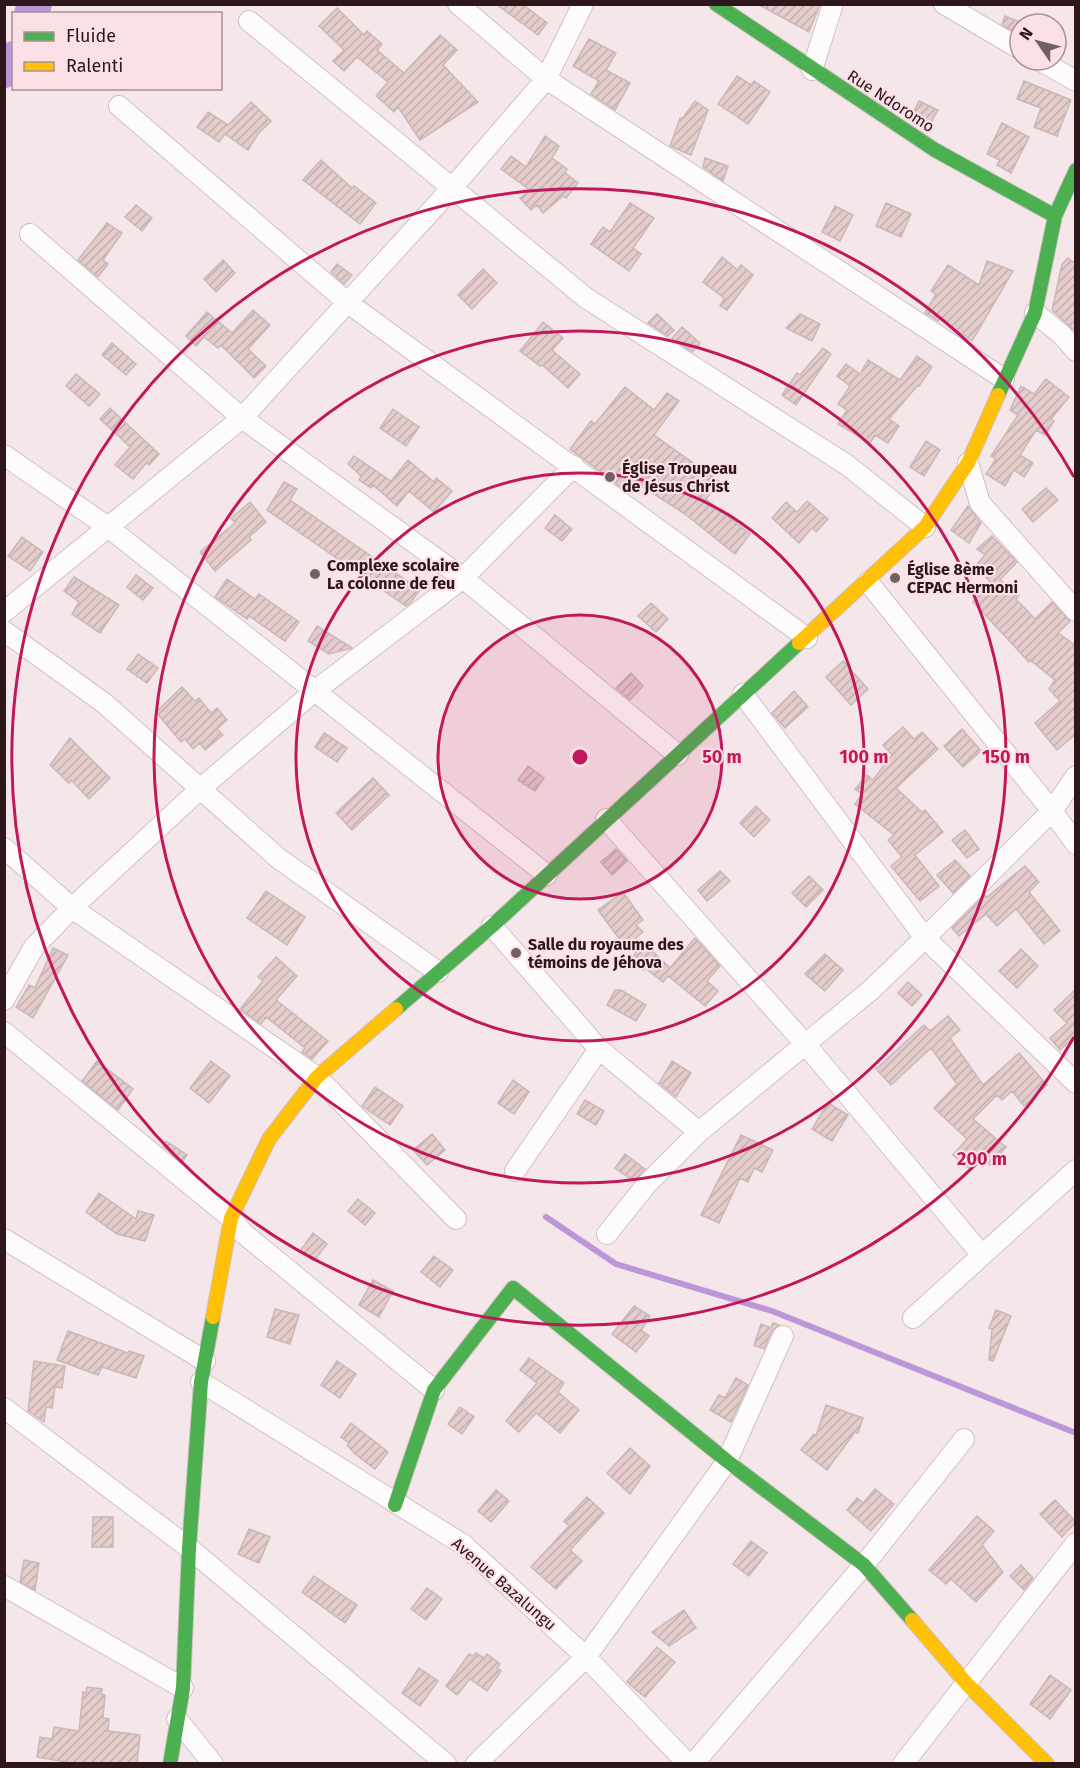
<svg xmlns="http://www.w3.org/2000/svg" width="1080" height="1768" font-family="'Fira Sans',sans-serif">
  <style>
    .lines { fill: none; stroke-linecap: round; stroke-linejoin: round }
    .stream { stroke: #bd95d9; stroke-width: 6 }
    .river { stroke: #bd95d9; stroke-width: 34 }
    .building { fill: url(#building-hatch); stroke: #c9b8b8; stroke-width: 1.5 }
    .street-casing { stroke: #d2c0c3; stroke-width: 22 }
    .fast-casing { stroke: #d2c0c3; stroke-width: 16 }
    .slow-casing { stroke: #d2c0c3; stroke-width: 16 }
    .street { stroke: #fefbfc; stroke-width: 20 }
    .fast { stroke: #4caf50; stroke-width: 14 }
    .slow { stroke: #ffc107; stroke-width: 14 }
    .ring { fill: none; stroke: #c2185b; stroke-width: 3 }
    .poi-dot { fill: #736063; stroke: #fbe1e5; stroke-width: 2 }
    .labels { text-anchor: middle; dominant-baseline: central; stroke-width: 4.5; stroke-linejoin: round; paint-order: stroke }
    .street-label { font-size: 16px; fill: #2d171b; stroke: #fbe1e5 }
    .poi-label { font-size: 16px; font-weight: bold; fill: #2d171b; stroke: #fbe1e5; text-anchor: start }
    .centre { fill: #c2185b; stroke: #fbe1e5; stroke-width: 3 }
    .ring-label { font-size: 18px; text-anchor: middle; font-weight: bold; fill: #c2185b; stroke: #fbe1e5; stroke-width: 4.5; stroke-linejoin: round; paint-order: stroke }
  </style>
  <defs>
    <pattern id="building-hatch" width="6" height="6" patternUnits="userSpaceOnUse" patternTransform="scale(1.5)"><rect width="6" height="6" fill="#e4ccca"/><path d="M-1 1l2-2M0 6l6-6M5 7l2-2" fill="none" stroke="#c4aead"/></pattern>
  </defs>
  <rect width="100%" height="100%" fill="#f5e7e9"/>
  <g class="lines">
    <path class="stream" d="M546 1217 616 1264 772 1311 1076 1433"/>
    <path class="river" d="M31 14 35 4
      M4 71 9 69 14 58"/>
  </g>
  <path class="building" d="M496 4H522L547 23 538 35Z
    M757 4H820L809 32Z
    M337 8 364 35 367 31 382 44 377 50 404 73 440 35 457 50 443 65 478 102 420 140 398 107 394 112 376 96 388 82 357 57 344 71 333 61 344 50 319 26Z
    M1005 16 1020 22V35L1002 25Z
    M589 39 616 53 606 70 630 83 615 110 591 94 599 81 573 66Z
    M737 76 751 85 754 81 770 92 748 124 718 104Z
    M1024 81 1071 100 1057 136 1034 127 1041 108 1017 99Z
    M695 101 708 110 691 155 670 146 680 118 682 119Z
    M919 101 938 110 929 126 912 115Z
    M251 102 271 121 258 134 248 150 225 134 219 142 197 127 208 112 228 125Z
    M1002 123 1029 137 1011 173 997 165 1000 160 987 154Z
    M545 136 559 146 552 158 567 169 565 173 578 183 566 198 563 196 543 213 537 205 531 210 520 198 530 190 501 169 511 156 526 167Z
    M705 158 728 166 723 181 703 167Z
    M321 160 352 188 354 186 376 203 360 224 303 180Z
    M630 203 654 218 633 248 641 254 629 271 591 244 603 227 610 232Z
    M886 203 911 214 901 237 876 226Z
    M136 205 152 218 142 231 125 217Z
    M835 206 853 215 840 241 822 232Z
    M107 223 122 233 103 260 108 264 98 277 78 260Z
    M722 257 738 270 741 265 753 275 727 310 720 306 724 298 703 282Z
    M1068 258 1076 264V332L1052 310 1062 264Z
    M223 260 235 273 216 292 204 279Z
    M987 261 1013 271 972 341 940 318 938 321 925 313 936 294 931 291 948 265 979 285Z
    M337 264 352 275 344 284 331 272Z
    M483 269 497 283 472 309 458 295Z
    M253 310 270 325 248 349 266 366 254 378 221 345 218 348 204 337 196 346 186 336 207 312 232 333Z
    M657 314 674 330 668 336 648 323Z
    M800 314 820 324 812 341 786 328Z
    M543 322 563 338 552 350 580 374 568 388 542 365 540 366 520 351Z
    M682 327 700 343 692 352 672 338Z
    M112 343 136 364 126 375 102 355Z
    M823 348 831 354 796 405 782 395 797 373 800 375Z
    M917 356 932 367 919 386 918 385 889 419 899 426 888 443 875 435 870 443 838 424 847 410 838 404 850 386 837 376 846 364 860 374 868 360 900 380Z
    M76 374 100 394 89 406 66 386Z
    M1046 379 1069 397 1051 419 1054 421 1045 435 1036 430 1020 455 1033 463 1024 477 1014 470 1005 486 986 474 996 459 991 456 1018 415 1010 410 1021 386 1034 394Z
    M625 387 654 410 667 393 679 401 654 435 720 482 706 499 750 534 735 554 685 514 629 478 622 488 570 449 591 421 595 424Z
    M110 408 159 454 149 465 147 462 133 479 115 465 130 447 100 419Z
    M393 409 419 427 406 446 380 428Z
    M926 441 940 450 924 476 910 467Z
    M354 456 391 481 408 460 434 482 436 478 452 491 434 512 409 491 397 506 373 485 371 488 359 480 361 476 348 464Z
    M284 482 297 489 290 500 420 590 411 602 406 606 267 510Z
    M1046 488 1058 500 1033 522 1022 509Z
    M807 501 828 519 816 532 812 528 799 543 772 518 786 502 797 512Z
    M250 502 266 522 249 537 251 540 215 571 200 552 235 523 231 518Z
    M968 506 981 523 969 543 951 530Z
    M555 515 572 529 562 541 545 528Z
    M992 536 1017 562 1000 580 1019 595 1016 599 1035 619 1052 602 1070 621 1058 633 1076 646V734L1057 750 1035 723 1060 701 1049 689 1055 680 1030 660 1029 662 973 602 990 581 975 567 985 555 977 549Z
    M22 537 43 552 30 571 8 556Z
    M136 575 153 588 143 600 127 587Z
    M74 577 119 605 100 633 72 614 79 602 64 591Z
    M227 579 255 599 259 594 299 622 285 641 249 616 247 619 215 597Z
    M651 603 668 619 656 632 638 616Z
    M317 626 352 648 329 654 308 641Z
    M138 654 158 668 147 683 127 669Z
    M843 661 868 689 851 705 826 677Z
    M631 673 643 686 630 700 616 688Z
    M182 687 195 701 199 698 211 713 217 708 227 720 217 729 223 735 205 750 200 743 193 749 185 739 181 742 156 712Z
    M794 691 808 707 785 728 772 713Z
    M903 727 914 739 922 732 938 749 896 788 922 812 925 810 943 832 915 855 939 886 920 901 891 866 902 857 888 840 894 835 855 804 862 794 855 789 867 775 873 780 892 755 883 745Z
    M962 729 981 751 963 767 944 746Z
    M324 733 347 748 337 762 315 747Z
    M70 738 110 778 89 799 71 780 69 783 50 765Z
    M528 766 544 778 535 791 518 780Z
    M373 778 389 795 352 830 336 813Z
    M756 806 770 820 754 837 740 823Z
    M965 830 979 849 967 858 952 840Z
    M616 849 627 861 612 875 601 862Z
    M955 860 970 876 953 893 937 875Z
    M1025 866 1039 882 1029 892 1060 931 1044 944 1016 909 997 926 986 914 959 936 952 928 985 895 987 897Z
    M720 871 730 881 707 901 698 890Z
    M809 876 823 890 806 907 792 893Z
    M266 891 305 917 287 945 247 918Z
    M623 892 643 920 636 925 643 932 625 947 598 910Z
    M695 938 720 966 707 981 718 991 705 1006 668 976 663 982 645 968 643 970 632 959 642 941 670 968Z
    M53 948 68 955 33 1018 16 1007 29 985 35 988Z
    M1021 949 1038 966 1017 988 999 971Z
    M825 954 843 970 825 991 805 974Z
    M276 957 297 976 276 1000 328 1041 312 1059 302 1052 305 1048 266 1017 261 1024 240 1009 263 981 258 977Z
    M908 982 922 995 912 1006 898 993Z
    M1076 989V1035L1060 1050 1050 1038 1067 1023 1054 1010Z
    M615 990H621L646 1005 636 1021 607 1005Z
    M948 1016 960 1030 950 1038 983 1085 1019 1053 1047 1085 1024 1106 1012 1091 1002 1100 997 1095 973 1119 1006 1147 990 1165 980 1157 970 1169 953 1155 967 1139 934 1108 957 1084 931 1048 891 1085 876 1069 924 1025 930 1031Z
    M97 1061 133 1089 118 1110 82 1081Z
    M211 1061 230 1076 209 1103 190 1088Z
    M672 1061 691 1073 676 1097 659 1083Z
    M513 1080 529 1092 514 1114 498 1103Z
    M375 1087 403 1106 390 1125 362 1106Z
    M585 1100 604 1111 596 1125 577 1114Z
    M828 1103 848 1115 832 1141 812 1129Z
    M432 1134 445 1150 427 1165 413 1150Z
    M741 1135 773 1150 762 1172 754 1168 748 1182 740 1178 719 1223 701 1215Z
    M166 1141 187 1155 182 1162 163 1146Z
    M625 1154 645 1169 634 1181 615 1168Z
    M99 1193 136 1219 138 1211 154 1215 145 1241 117 1234 86 1212Z
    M358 1199 375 1213 365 1225 348 1211Z
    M313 1233 327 1244 314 1261 300 1251Z
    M434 1256 453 1270 440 1287 421 1272Z
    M373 1280 393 1291 379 1317 359 1305Z
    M634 1306 650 1316 641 1330 649 1336 636 1352 612 1334Z
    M275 1309 299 1315 290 1344 267 1337Z
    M996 1310 1011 1316 993 1361 989 1360 992 1329 989 1328Z
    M773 1323 779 1325 772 1331 764 1349 754 1345 761 1324 771 1328Z
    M68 1331 128 1353 129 1351 144 1356 136 1378 102 1367 98 1375 57 1360Z
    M529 1358 564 1383 558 1392 579 1410 560 1433 536 1413 519 1432 506 1421 537 1383 520 1370Z
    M34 1361 65 1366 62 1388 55 1387 52 1408 46 1407 44 1422 28 1411Z
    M337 1361 356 1374 340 1398 321 1385Z
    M736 1378 748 1385 731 1422 710 1410 719 1395 725 1398Z
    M826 1405 863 1418 858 1433 855 1432 827 1470 801 1450 814 1434 816 1436Z
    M460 1407 474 1417 462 1434 448 1424Z
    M351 1423 388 1452 375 1469 355 1454 347 1445 349 1443 341 1437Z
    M630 1448 650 1466 630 1494 607 1473Z
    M875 1489 894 1504 871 1531 847 1510 857 1498 863 1503Z
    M496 1490 509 1501 491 1522 478 1511Z
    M587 1497 604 1513 570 1550 582 1561 556 1589 531 1567 569 1526 564 1521Z
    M1055 1500 1076 1522 1062 1537 1040 1514Z
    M977 1516 994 1531 982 1545 1003 1572 976 1602 951 1579 946 1584 929 1570Z
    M93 1517H113V1547H92Z
    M249 1529 270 1537 259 1563 238 1554Z
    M751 1541 767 1553 749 1576 733 1564Z
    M24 1560 39 1563 35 1590 20 1582Z
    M1021 1565 1033 1578 1024 1590 1010 1576Z
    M314 1576 357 1605 345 1623 302 1592Z
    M427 1588 442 1599 426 1620 411 1609Z
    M684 1610 696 1628 669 1646 652 1632Z
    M657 1647 675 1662 645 1697 627 1682Z
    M476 1653 484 1658 487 1654 500 1664 497 1668 501 1671 487 1691 470 1679 457 1695 446 1686 469 1654 473 1656Z
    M419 1668 438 1681 420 1706 402 1693Z
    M1050 1675 1071 1690 1050 1719 1030 1704Z
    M87 1687 102 1689 101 1694 105 1695 103 1718 109 1719 108 1731 140 1735 137 1764H77L37 1757 40 1737 52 1739 54 1727 79 1731 83 1692 86 1693Z"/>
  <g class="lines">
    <g class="street-casing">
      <path id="street" d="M458 4 546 79 1004 379
        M944 4 1020 49
        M249 21 586 298 847 465 925 527
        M1039 60 1076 81
        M812 70 833 4
        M119 106 348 303 807 638
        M30 234 242 418 463 578 678 755
        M1035 313 1061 334 1076 351
        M4 455 108 527 547 875
        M968 463 980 503 1076 611
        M868 582 1052 811 1076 844
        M4 612 242 418 452 188 546 79 583 4
        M4 631 104 703 278 858 438 972
        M743 694 925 938 1076 1083
        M606 819 806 1045 981 1254
        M4 848 72 908 317 1077 456 1219
        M492 926 599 1049 699 1132
        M4 1000 34 947 72 908 200 789 316 690 463 578 574 466
        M4 1032 231 1218 243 1233 434 1390
        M515 1171 599 1049
        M607 1234 647 1184 699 1132 872 989 925 938 1052 811 1076 776
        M4 1239 205 1361
        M913 1318 1076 1170
        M201 1382 464 1545 586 1657 688 1764
        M4 1408 189 1548 446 1764
        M4 1586 183 1688
        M177 1719 213 1764
        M476 1764 586 1657 727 1461 783 1336
        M693 1764 864 1565 964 1439
        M903 1764 1076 1543"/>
    </g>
    <g class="fast-casing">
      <path id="fast" d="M716 4 935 150 1055 216
        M998 395 1035 313 1055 216 1076 170
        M396 1009 492 926 799 643
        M395 1505 434 1390 513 1288 727 1461 864 1565 912 1620
        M170 1764 183 1688 189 1548 201 1382 213 1317"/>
    </g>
    <g class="slow-casing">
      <path id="slow" d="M799 643 925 527 968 463 998 395
        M213 1317 231 1218 269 1139 317 1077 396 1009
        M912 1620 967 1684 1047 1764"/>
    </g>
    <use href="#street" class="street"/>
    <use href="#fast" class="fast"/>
    <use href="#slow" class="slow"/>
  </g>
  <circle cx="580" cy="757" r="142" fill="#c2185b" fill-opacity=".12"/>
  <g class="ring">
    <circle cx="580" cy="757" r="142"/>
    <circle cx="580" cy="757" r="284"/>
    <circle cx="580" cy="757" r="426"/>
    <path d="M1074 1037A568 568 0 1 1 1074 477"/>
  </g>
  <g class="poi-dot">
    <circle cx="610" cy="477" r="6"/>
    <circle cx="315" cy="574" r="6"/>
    <circle cx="895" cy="578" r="6"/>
    <circle cx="516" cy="953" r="6"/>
  </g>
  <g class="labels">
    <g class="street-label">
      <text transform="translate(891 101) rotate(33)">Rue Ndoromo</text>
      <text transform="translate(504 1584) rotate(41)">Avenue Bazalungu</text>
    </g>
    <g class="poi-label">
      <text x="622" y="468">Église Troupeau<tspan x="622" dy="18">de Jésus Christ</tspan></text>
      <text x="327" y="565">Complexe scolaire<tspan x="327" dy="18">La colonne de feu</tspan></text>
      <text x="907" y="569">Église 8ème<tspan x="907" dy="18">CEPAC Hermoni</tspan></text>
      <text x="528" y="944">Salle du royaume des<tspan x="528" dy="18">témoins de Jéhova</tspan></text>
    </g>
  </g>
  <circle cx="580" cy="757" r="9" class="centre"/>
  <g class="ring-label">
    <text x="722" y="763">50 m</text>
    <text x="864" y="763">100 m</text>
    <text x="1006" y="763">150 m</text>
    <text x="982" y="1165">200 m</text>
  </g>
  <rect width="1080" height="1768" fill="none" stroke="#2d171b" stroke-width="12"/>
  <rect x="12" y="12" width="210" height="78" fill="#fbe1e5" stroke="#a99094" stroke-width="1.5"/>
  <rect x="24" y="32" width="30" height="9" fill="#4caf50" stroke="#a99094" stroke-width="1.5"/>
  <text x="66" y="42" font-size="18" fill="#2d171b">Fluide</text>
  <rect x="24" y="62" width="30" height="9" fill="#ffc107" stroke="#a99094" stroke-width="1.5"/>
  <text x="66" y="72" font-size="18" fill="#2d171b">Ralenti</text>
  <g transform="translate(1038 42) rotate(305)"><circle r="28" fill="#fbe1e5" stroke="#a99094" stroke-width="1.5"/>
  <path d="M0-4.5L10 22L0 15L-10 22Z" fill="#736063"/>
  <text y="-9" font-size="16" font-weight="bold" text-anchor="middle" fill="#2d171b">N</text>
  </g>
</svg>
